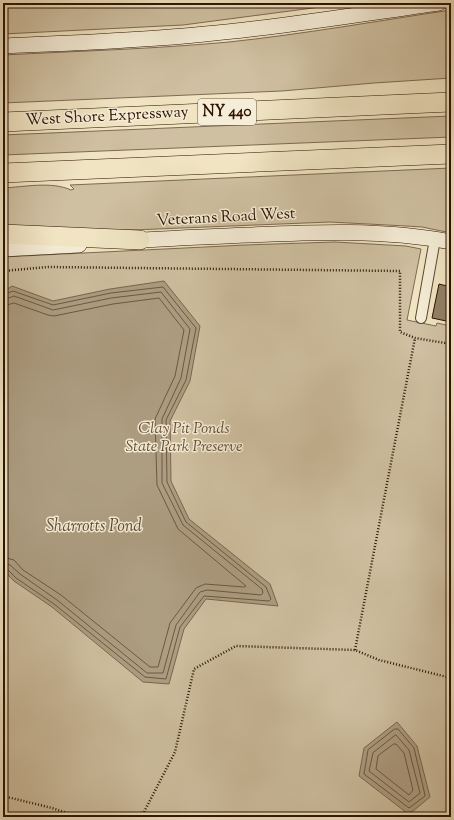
<svg xmlns="http://www.w3.org/2000/svg" width="454" height="820" font-family="'Sorts Mill Goudy',serif">
  <style>
    .green { fill: #cfc0a1; stroke: #7e6a52 }
    .water { fill: #ad9d81; stroke: #79664e }
    .lines { fill: none; stroke-linecap: round; stroke-linejoin: round }
    .shore { stroke: #6c5842; stroke-width: 1 }
    .building { fill: #928066; stroke: #2c1302 }
    .street-casing { stroke: #5d4732; stroke-width: 12 }
    .secondary-casing { stroke: #2c1302; stroke-width: 16 }
    .highway-casing { stroke: #2c1302; stroke-width: 20 }
    .path { stroke: #2c1302; stroke-width: 2.5; stroke-dasharray: 1 2; stroke-linecap: butt }
    .street { stroke: #f5edd7; stroke-width: 10 }
    .secondary { stroke: #f5edd7; stroke-width: 15 }
    .highway { stroke: #f0e4c2; stroke-width: 19 }
    .labels { text-anchor: middle; dominant-baseline: central; stroke-width: 3; stroke-linejoin: round; paint-order: stroke }
    .shield { fill: #f5edd7; stroke: #685442; stroke-width: 1 }
    .shield-label { font-size: 15px; font-weight: bold; fill: #2c1302 }
    .street-label { font-size: 16px; fill: #2c1302; stroke: #f5edd7 }
    .park-label { font-size: 16px; font-style: italic; fill: #65503a; stroke: #f5edd7 }
    .water-label { font-size: 17px; font-style: italic; fill: #604a35; stroke: #f5edd7 }
  </style>
  <rect width="100%" height="100%" fill="#f0e4c2"/>
  <filter id="stains"><feTurbulence type="fractalNoise" baseFrequency=".005" numOctaves="4"/><feColorMatrix values="0 0 0 0 .2 0 0 0 0 .09 0 0 0 0 .02 0 0 0 .5 -.17"/></filter>
  <radialGradient id="worn" r=".72"><stop offset=".6" stop-color="#630" stop-opacity="0"/><stop offset="1" stop-color="#630" stop-opacity=".3"/></radialGradient>
  <path class="green" d="M3 3H351L183 25 3 34Z
    M451 10V78L374 83 282 91 3 103V55C79 51 154 49 229 42 304 34 377 21 451 10Z
    M451 116V137L3 155V135Z
    M451 168V233L422 227 406 226 330 222 107 231 3 227V188C24 187 51 181 71 190L74 189 70 185Z
    M335 242 406 246 421 249 407 320 436 326 437 323 451 326V817H3V257L245 245Z"/>
  <path class="water" d="M164 281 200 326 190 381 170 421 171 481 189 519 270 584 278 606 206 599 184 629 169 684 143 682 52 607 14 581 3 570V292L12 286 53 301 110 289Z
    M397 722 417 746 430 797 413 811 407 813 359 776 364 748Z"/>
  <g class="lines">
    <path class="shore" d="M3 295 13 291 53 305 111 293 163 287 196 328 186 380 166 420 167 482 186 522 266 587 271 599 269 601 204 596 180 627 166 679 145 677 54 604 16 578 7 569 3 568
      M3 300 14 296 53 310 111 298 161 292 190 329 181 378 162 419V483L183 525 262 589 263 593 261 595 207 590 200 592 176 625 163 673H147L57 600 20 574 10 565 3 563
      M3 306 14 303 48 315 54 316 113 304 159 298 184 330 175 376 155 419 157 485 178 529 246 586 244 587 205 584 196 588 170 623 158 667H150L61 595 23 570 14 560 3 557
      M395 729H398L414 748 425 795V796L409 808 364 774 368 750Z
      M396 735 409 750 420 793 409 802 369 771 373 753Z
      M394 744H396L404 753 413 790 409 795 376 769 378 756Z"/>
  </g>
  <path class="building" d="M439 284 451 287 450 306 451 307V322L432 318Z"/>
  <g class="lines">
    <g class="street-casing">
      <path id="street" d="M421 318 435 239"/>
    </g>
    <g class="secondary-casing">
      <path id="secondary" d="M3 46C71 43 138 41 205 34 284 27 361 14 439 3
        M129 241C168 238 208 237 248 235 316 232 384 229 451 242
        M3 249 79 245"/>
    </g>
    <g class="highway-casing">
      <path id="highway" d="M3 122 451 102
        M3 173 451 154
        M3 234 140 240"/>
    </g>
    <path class="path" d="M3 271 48 267 400 271V332L415 338 451 344
      M355 650 415 338
      M3 796 52 808 79 817
      M3 804 4 817
      M130 817 144 812 175 752 194 669 236 646 355 650 379 660 451 678"/>
    <use href="#street" class="street"/>
    <use href="#secondary" class="secondary"/>
    <use href="#highway" class="highway"/>
  </g>
  <g class="labels">
    <rect class="shield" x="198" y="99" width="58" height="26" rx="3"/>
    <g class="shield-label">
      <text x="227" y="112">NY 440</text>
    </g>
    <g class="street-label">
      <text transform="translate(107 117) rotate(-3)">West Shore Expressway</text>
      <text transform="translate(226 218) rotate(-3)">Veterans Road West</text>
    </g>
    <g class="park-label">
      <text x="184" y="429">Clay Pit Ponds<tspan x="184" dy="18">State Park Preserve</tspan></text>
    </g>
    <g class="water-label">
      <text x="94" y="527">Sharrotts Pond</text>
    </g>
  </g>
  <rect width="454" height="820" fill="none" stroke="#f0e4c2" stroke-width="16"/>
  <rect x="4" y="4" width="446" height="812" fill="none" stroke="#2c1302" stroke-width="2"/>
  <rect x="8" y="8" width="438" height="804" fill="none" stroke="#2c1302"/>
  <rect width="100%" height="100%" filter="url(#stains)"/>
  <rect width="100%" height="100%" fill="url(#worn)"/>
</svg>
